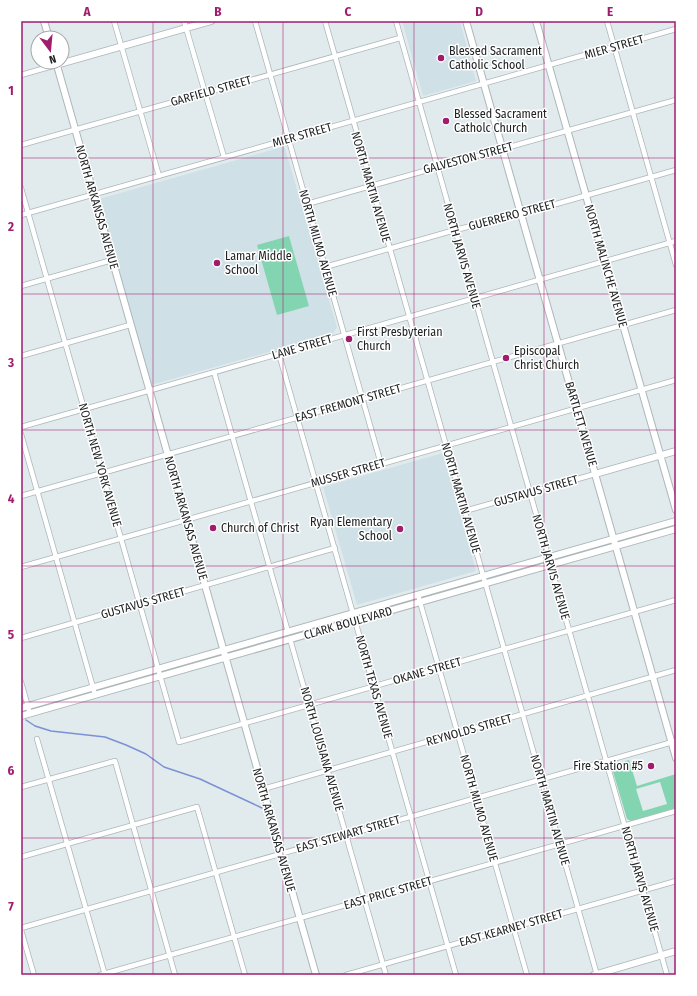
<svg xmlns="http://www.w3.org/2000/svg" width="697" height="996" font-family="'Fira Sans Condensed',sans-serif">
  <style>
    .built { fill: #cfe1e7 }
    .green { fill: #83d5b1; fill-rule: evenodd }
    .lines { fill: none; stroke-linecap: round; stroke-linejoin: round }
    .stream { stroke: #7b91d4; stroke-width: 1.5 }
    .street-casing { stroke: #adb7b9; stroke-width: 6 }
    .secondary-casing { stroke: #adb7b9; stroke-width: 8 }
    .street { stroke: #fff; stroke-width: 4.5 }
    .secondary { stroke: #fff; stroke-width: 6 }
    .grid { fill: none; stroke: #a01d6d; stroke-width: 1; stroke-opacity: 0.55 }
    .poi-dot { fill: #a01d6d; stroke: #fff; stroke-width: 1.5 }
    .labels { text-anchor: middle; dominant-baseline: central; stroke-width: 3; stroke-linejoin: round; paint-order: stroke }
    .street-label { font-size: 12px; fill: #202324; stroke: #fff }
    .poi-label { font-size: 12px; fill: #202324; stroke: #fff; text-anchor: start }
    .neatline { fill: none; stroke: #a01d6d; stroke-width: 1.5 }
    .grid-label { font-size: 13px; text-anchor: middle; font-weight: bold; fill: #a01d6d }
  </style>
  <rect width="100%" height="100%" fill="#e1eaed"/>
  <path class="built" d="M402 21H460L476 81 423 96Z
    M282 147 285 148 337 327 333 334 151 385 99 199Z
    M443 453 476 571 357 605 323 487Z"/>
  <path class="green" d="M289 236 309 306 277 315 257 245Z
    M629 760 637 786 676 774V808L631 821 627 819 611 765ZM660 782 667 804 643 811 636 789Z"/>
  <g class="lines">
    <path class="stream" d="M26 720 35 726 51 731 105 737 126 745 146 754 164 767 200 779 262 808"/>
    <g class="street-casing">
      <path id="street" d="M114 21 159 176
        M184 21 224 157
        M255 21 381 464
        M325 21 597 975
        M396 21 667 975
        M607 21 676 265
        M21 75 56 65
        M21 145 400 38
        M21 188 179 742 676 600
        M307 204 676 100
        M21 215 676 29
        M325 267 455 230 521 214 676 170
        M21 286 112 260
        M279 354 456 975
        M21 356 130 325
        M214 372 288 632
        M21 427 676 241
        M21 434 94 691
        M21 496 676 310
        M465 511 595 474
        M21 567 676 380
        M418 595 527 975
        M21 638 335 548
        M290 639 386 975
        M21 682 30 714
        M37 739 105 975
        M21 787 115 761 175 975
        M263 789 676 670
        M21 857 197 807 245 975
        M21 928 676 741
        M21 930 34 975
        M100 975 676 811
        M346 975 676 881"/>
    </g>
    <g class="secondary-casing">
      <path id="secondary" d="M44 21 49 38
        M466 21 676 758
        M536 21 676 510
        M56 62 316 975
        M56 65 211 21
        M595 474 676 451
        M21 708 676 521
        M21 716 676 529
        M594 975 676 951"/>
    </g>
    <use href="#street" class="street"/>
    <use href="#secondary" class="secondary"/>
  </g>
  <path class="grid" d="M153 21V975M283 21V975M414 21V975M544 21V975M21 158H676M21 294H676M21 430H676M21 566H676M21 702H676M21 838H676"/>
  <g class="poi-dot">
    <circle cx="441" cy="58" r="4"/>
    <circle cx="446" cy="121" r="4"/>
    <circle cx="217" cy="263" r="4"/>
    <circle cx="349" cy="339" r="4"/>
    <circle cx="506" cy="358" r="4"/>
    <circle cx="213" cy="528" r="4"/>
    <circle cx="400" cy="529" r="4"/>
    <circle cx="651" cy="766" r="4"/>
  </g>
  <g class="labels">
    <g class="street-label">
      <text transform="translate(614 47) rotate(-16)">MIER STREET</text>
      <text transform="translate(211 91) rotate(-16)">GARFIELD STREET</text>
      <text transform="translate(302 135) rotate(-16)">MIER STREET</text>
      <text transform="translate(468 158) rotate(-15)">GALVESTON STREET</text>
      <text transform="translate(371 187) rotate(74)">NORTH MARTIN AVENUE</text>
      <text transform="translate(97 207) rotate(74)">NORTH ARKANSAS AVENUE</text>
      <text transform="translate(512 215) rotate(-15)">GUERRERO STREET</text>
      <text transform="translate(318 243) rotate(74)">NORTH MILMO AVENUE</text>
      <text transform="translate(462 256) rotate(74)">NORTH JARVIS AVENUE</text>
      <text transform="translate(606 266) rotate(74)">NORTH MALINCHE AVENUE</text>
      <text transform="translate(302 347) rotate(-16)">LANE STREET</text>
      <text transform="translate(348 403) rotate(-16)">EAST FREMONT STREET</text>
      <text transform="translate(581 424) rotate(74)">BARTLETT AVENUE</text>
      <text transform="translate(100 465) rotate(74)">NORTH NEW YORK AVENUE</text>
      <text transform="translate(348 473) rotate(-16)">MUSSER STREET</text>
      <text transform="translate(536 491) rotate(-16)">GUSTAVUS STREET</text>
      <text transform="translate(461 498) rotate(74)">NORTH MARTIN AVENUE</text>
      <text transform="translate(186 518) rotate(74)">NORTH ARKANSAS AVENUE</text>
      <text transform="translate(551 567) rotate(74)">NORTH JARVIS AVENUE</text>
      <text transform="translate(143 603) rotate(-16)">GUSTAVUS STREET</text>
      <text transform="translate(348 623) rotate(-16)">CLARK BOULEVARD</text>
      <text transform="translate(427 671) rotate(-16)">OKANE STREET</text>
      <text transform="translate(374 687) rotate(74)">NORTH TEXAS AVENUE</text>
      <text transform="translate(469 730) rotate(-16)">REYNOLDS STREET</text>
      <text transform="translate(322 749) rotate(74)">NORTH LOUISIANA AVENUE</text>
      <text transform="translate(479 808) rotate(74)">NORTH MILMO AVENUE</text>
      <text transform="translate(550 810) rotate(74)">NORTH MARTIN AVENUE</text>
      <text transform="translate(274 830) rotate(74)">NORTH ARKANSAS AVENUE</text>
      <text transform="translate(348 834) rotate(-16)">EAST STEWART STREET</text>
      <text transform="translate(640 879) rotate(74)">NORTH JARVIS AVENUE</text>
      <text transform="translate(388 893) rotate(-16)">EAST PRICE STREET</text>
      <text transform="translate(511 928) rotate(-16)">EAST KEARNEY STREET</text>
    </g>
    <g class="poi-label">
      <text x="449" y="51">Blessed Sacrament<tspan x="449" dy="14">Catholic School</tspan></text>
      <text x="454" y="114">Blessed Sacrament<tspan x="454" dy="14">Catholc Church</tspan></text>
      <text x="225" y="256">Lamar Middle<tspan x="225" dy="14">School</tspan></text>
      <text x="357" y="332">First Presbyterian<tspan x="357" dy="14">Church</tspan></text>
      <text x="514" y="351">Episcopal<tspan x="514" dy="14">Christ Church</tspan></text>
      <text x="392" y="522" text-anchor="end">Ryan Elementary<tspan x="392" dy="14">School</tspan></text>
      <text x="221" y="528">Church of Christ</text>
      <text x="643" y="766" text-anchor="end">Fire Station #5</text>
    </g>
  </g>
  <rect width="697" height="996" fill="none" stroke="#ffffff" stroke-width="44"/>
  <g transform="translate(50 50) rotate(164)"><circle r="19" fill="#ffffff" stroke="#a6a7a7"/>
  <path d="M0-3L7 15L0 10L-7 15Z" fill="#a01d6d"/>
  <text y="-6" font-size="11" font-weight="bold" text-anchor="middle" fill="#202324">N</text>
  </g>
  <rect x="22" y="22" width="653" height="952" class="neatline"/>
  <g class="grid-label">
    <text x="87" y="16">A</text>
    <text x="218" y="16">B</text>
    <text x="348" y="16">C</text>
    <text x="479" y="16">D</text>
    <text x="610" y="16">E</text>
    <text x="11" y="95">1</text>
    <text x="11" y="231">2</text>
    <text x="11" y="367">3</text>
    <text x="11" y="503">4</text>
    <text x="11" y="639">5</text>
    <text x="11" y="775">6</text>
    <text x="11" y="911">7</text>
  </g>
</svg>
